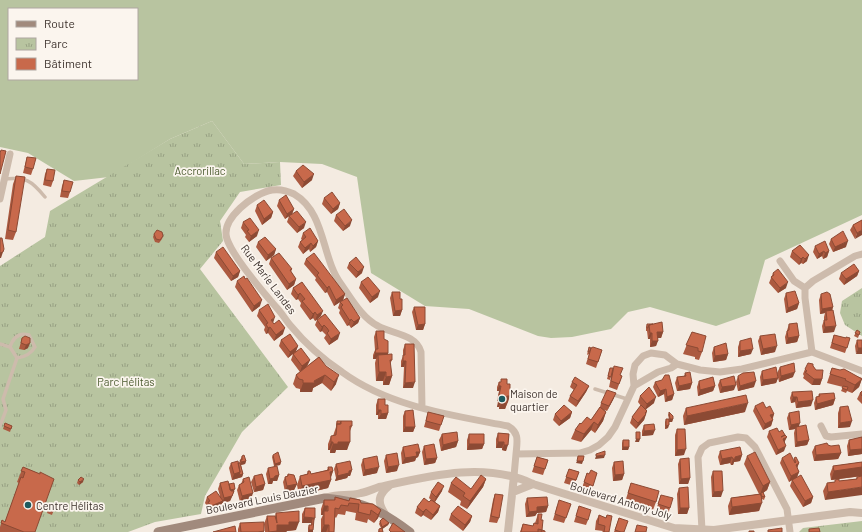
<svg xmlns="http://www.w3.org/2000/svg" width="862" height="532" font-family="Barlow,sans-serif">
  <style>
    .green { fill: #b8c4a0; fill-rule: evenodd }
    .park { fill: url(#park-tufts) }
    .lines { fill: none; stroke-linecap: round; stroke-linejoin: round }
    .service { stroke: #cdbbac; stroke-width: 3.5 }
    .minor { stroke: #cdbbac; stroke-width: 7 }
    .tertiary { stroke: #cdbbac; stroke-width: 8 }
    .secondary { stroke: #a18a7d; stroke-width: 9 }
    .wall { fill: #ac5a40 }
    .shaded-wall { fill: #8c4a34 }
    .building { fill: #c8694b; stroke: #8c4a34 }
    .poi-dot { fill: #1f5a5e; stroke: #fbf5ee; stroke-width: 1.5 }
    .labels { text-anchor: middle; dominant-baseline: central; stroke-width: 3.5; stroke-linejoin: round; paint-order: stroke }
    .park-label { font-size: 11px; fill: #4a5a2e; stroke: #fbf5ee }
    .street-label { font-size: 11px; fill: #3b302b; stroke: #fbf5ee }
    .poi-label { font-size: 11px; fill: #3b302b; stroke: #fbf5ee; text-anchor: start }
  </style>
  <defs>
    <pattern id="park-tufts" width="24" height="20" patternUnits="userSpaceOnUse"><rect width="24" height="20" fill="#b8c4a0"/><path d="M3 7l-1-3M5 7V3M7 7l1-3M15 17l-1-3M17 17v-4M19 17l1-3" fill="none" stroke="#97a083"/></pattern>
  </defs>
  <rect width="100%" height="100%" fill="#f4ebe1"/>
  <path class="green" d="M0 0H862V215L765 260 750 314 716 326 650 307 628 312 611 329 572 337 551 338 538 336 469 309 425 306 371 273 357 177 322 164 280 162 244 164 212 121 170 139 109 177 74 181 28 153 0 147ZM9 9H137V79H9Z"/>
  <path class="park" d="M212 121 244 164 280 162 281 185 240 192 220 221 223 241 200 269 288 387 242 432 205 496 201 514 155 522 128 532H0V266L45 237 50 211 170 139Z
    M862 288V336L845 325 840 313 842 301Z
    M862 521V532H799L803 528Z"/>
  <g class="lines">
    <path class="service" d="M4 179C26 177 31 180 45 197
      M0 344 10 347 17 358 3 399 6 410 0 426
      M10 347C13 338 19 332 29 335L35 347C31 354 25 357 17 358
      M595 389 627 399"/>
    <path class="minor" d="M0 199 10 154
      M780 261 794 281 805 288
      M812 352 805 298V288L813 281 855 256 862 254
      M634 386 658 372 671 368 677 364
      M422 408 421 352C416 334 392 334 378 326 362 318 351 298 341 284 321 257 326 213 294 194 288 191 279 189 272 190 254 193 220 219 227 239 233 257 263 292 276 307 281 312 285 319 290 325 304 342 324 360 342 372 390 407 451 415 508 426 520 433 517 442 516 454
      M821 426 826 436 831 437 862 434
      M514 476 516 454 580 453 590 450 599 445 608 437 615 427 634 386 633 374 635 365 643 356 651 353 665 355 677 364 700 370 720 372 742 369 812 352 862 371
      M702 530 698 457 702 448 709 443 738 437 746 438 755 447 787 509 790 532"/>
    <path class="tertiary" d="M513 492 533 484
      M328 497C339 494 350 496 361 493 367 492 373 489 379 487 428 476 485 461 533 484L674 528 714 530 850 512 862 513
      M385 514C377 502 378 495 389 486
      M508 532 514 476"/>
    <path class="secondary" d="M158 532 325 498C364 502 379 509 410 532"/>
  </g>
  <path class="wall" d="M27 157 33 169 31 175 23 173Z
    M47 169 53 181 51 187 43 185 45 174Z
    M296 171 312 180 302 188 293 176Z
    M16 176V232L13 240 5 239 13 184Z
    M64 180 70 192 68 198 60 197 62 186Z
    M324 198 340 203 338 209 331 214 322 204Z
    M279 200 294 209 292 214 285 219 277 206Z
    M257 205 273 212 271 218 262 225 255 211Z
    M336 215 350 226 343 231 334 221Z
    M289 216 304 228 297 233 287 222Z
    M862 220 855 239 850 230 853 225Z
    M243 222 257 236 249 242 245 237 246 235 241 228Z
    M303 233 318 241 316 247 310 252 309 249 303 254 298 247 300 242 302 240 301 239Z
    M154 234 163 236 162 239 159 243 155 242 153 237Z
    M831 239 846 247 833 252 829 244Z
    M258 242 276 249 274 255 266 261 256 247Z
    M800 245 807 261 803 264 801 263 799 265 790 257 792 251Z
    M815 246 829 251 827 257 823 259 822 256 817 259 813 252Z
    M216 252 240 271 238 277 231 281 214 258Z
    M271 258 292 269 291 272 296 279 294 285 287 290 269 264Z
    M306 259 345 294 343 300 334 306 327 292 325 293 315 280 316 278 304 264Z
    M349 263 362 273 356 278 347 268Z
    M859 271 857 276 844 285 839 279 841 273Z
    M773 273 786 288 778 293 769 283Z
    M237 281 260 306 252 312 235 287Z
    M302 282 321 316 315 321 313 318 310 320 300 306 301 303 298 299 296 300 291 294 293 288Z
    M361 282 378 297 370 303 359 288Z
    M392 292 400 299 402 310 400 316H393L390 298Z
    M786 293 799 303 797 309 786 313 784 299Z
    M821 294 833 307 832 310 834 332 823 333 822 326 824 320V317L825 313 820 314 819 300Z
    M340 302 360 318 358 323 351 328 349 325 347 326 339 313 340 310 338 308Z
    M414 307 425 324 423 330H416L412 312Z
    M259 310 273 323 283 334 274 341 268 333 266 334 264 330 265 327 257 316Z
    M325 314 338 339 329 345 324 338 326 335 322 331 320 332 315 325 317 320Z
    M647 324 663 332 661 338H658L656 346 650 347V339H648L647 331H646V327Z
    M789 324 799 336 797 342 786 344 785 337Z
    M857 330 860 332 858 338 854 336Z
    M376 331 384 339 388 354 392 360 390 364 392 376 389 385H383V381H376L375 363 376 359H373V355L375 350 374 337Z
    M692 332 702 352 699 360 695 359V357L683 354Z
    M834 335 846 338H850L845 353 830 348Z
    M760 336 775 352 761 355 758 341Z
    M22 338 28 348 24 350 19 349Z
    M281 340 298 346 296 351 310 360 307 366 300 372 291 360 293 354 288 358 279 346Z
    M857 340H862L856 354 855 346Z
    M740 341 751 354 738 357V347Z
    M405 344 413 388H403L404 367H401V361L403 356V350Z
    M714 347 728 354 726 360 713 362 712 353Z
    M591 348 602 350 596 368 586 364 589 354 587 355 588 350Z
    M319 357 336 384 331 391 322 383 313 388 312 392H300V389L296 388 293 384 296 375Z
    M813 366 822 379 820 385H812L803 378 804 376 803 374 805 369Z
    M780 367 793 377 779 382 777 373Z
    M610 368 620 375 622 376 617 390 609 387 612 373 610 380 607 379Z
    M832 368 862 378 859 387 852 393 847 391 846 393 841 391 843 387 827 383Z
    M762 371 778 378 776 383 761 386 760 377Z
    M685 373 692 383 690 389 677 391 675 383 677 377 684 376Z
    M738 376 754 387 738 391 736 382Z
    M501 379 508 402 505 409H499V407H497L498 401H497L499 391H497V387L499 382H501Z
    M720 380 734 390 720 393 718 385Z
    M699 381 715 386 713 391 698 396 697 387Z
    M572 382 589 386 586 392 576 407 568 401 570 396 574 390 570 387Z
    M655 382 674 394 672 400 665 402 664 394 658 397 653 387Z
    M862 391V404L857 399 860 393Z
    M792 392 811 406 796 408 795 402 791 403 790 398Z
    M819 394 835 399 833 405 815 410 814 403 816 397H818Z
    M640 396 654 403 646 409 647 411 644 420 636 429 630 423 632 417 641 406 638 402Z
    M614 398 607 411 604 410 606 412 603 421 595 433 591 430 581 442 571 439 575 430 581 424 591 420 600 407 601 403Z
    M378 399 385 405 388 413 386 419H378V415H376V405Z
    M755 406 774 414 771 426 763 430 753 411Z
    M840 407 850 427 838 428V413Z
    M686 408 745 412 684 425 683 416Z
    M405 411 415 427 413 432H403V416Z
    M428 412 441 425 439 431 424 427Z
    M572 412 570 418 559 426 553 420 555 414Z
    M669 412 673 419 672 422H669L668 428 665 429V422L666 419H669L668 415Z
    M789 413 809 440 807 445 795 447 794 433 795 429 789 430 787 418Z
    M337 421 352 426 350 431 347 450H336L335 453H330V450H328V444L331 436H333L336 427V424Z
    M5 423 12 426 10 432 3 429Z
    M644 425 653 435 642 436V431Z
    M677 429 684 455 675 456V435Z
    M769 431 779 432 785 436 784 451 776 455 767 437Z
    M498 433 509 434 506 451 502 450V448H496V439Z
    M442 434 458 441 456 447 441 451 439 440Z
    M469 434 484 444 482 449 467 450V440Z
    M862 437V454L848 456 847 446 849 440Z
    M623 440 629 447 628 450H622V443Z
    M828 445 841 453 838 459 814 461 812 452 815 446Z
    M424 446 437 458 435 463 424 465 422 452Z
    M403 447 420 452 418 457 416 458 415 461 402 464 401 453Z
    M720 451 742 455 740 461 734 462 733 465H731L730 463 720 465 718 457Z
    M273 455 281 462 280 465 274 466 272 457Z
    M386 455 397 471 386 473 384 461Z
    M242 456 246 461 245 464 241 465 243 474 242 477 232 480 229 468 231 463H239Z
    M747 456 770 482 767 490 763 493 765 497 764 500 762 499 759 511 729 515 728 506 731 498 759 494 744 464Z
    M537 457 548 460 543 475 532 472Z
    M782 458 794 461V458L799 463 797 468 799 472 797 477 813 497 811 503 803 507 790 486 792 480 789 482 780 463Z
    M363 459 377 473 363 476 361 465Z
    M680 459 690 478 688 484H679L678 464Z
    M614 462 624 474 622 480 613 481 612 468Z
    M862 462V476L831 480 830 474 833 466Z
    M336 464 352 470 350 476H348L347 478 335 481 336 478 334 469Z
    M23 467 40 474 35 532H0V527L2 520 5 522 19 483 17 482Z
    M328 467 333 471 331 477V480L328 488 299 495 297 485 300 476 307 474 308 471 311 474 327 470Z
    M268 468 279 475 277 481H273L272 484H268L266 474Z
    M569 469 579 472 574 486 564 483Z
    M713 471 721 497H712L711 477Z
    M587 473 589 474 597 473 591 491 582 488Z
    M288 474 297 484 294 490 285 492 283 482 285 477 287 476Z
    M254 476 265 484 263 490 254 492 251 482Z
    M862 476 825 500 823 491 827 483 835 482V480L839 481 856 479 857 477Z
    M243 479 251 499 240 502 237 490 239 485 241 484Z
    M486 479 483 487 467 509 460 505 461 501 448 492 451 483 471 489Z
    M78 480 83 482 79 485 77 483Z
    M220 483 229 484 234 491 232 497 230 501 222 503 221 506 209 512 206 508 207 506 205 503 207 497 220 496 218 489Z
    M631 483 656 502 653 510 625 502Z
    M679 488 689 508 687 514H678L677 494Z
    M442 491 435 502 440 506 438 512 431 520 423 515 421 517 415 513 417 507 432 501 429 498 431 492Z
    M495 494 499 518 497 523 489 522 493 500Z
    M661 495 670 508 668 514 656 510Z
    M335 497 361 503 381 510 378 518 374 523 368 519 367 523 355 520 356 513 346 511 345 515 338 514 336 518 335 517 334 532H321V519L323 515H321V509L324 500H334Z
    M527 498 548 506 546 512 537 513 535 516 526 517 525 504Z
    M50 504 55 506 52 515 47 513Z
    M571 504 564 523 553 520 557 506Z
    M579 506 588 520 586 525 574 522Z
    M305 508 314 520 313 530V532H308V528L309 525H311V523H302V514Z
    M276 513 296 530 287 531 286 532H265L264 524 267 516H275Z
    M451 514 472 516 470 522 463 531 449 520Z
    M538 514 541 520 542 530 545 532H520L523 524 533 526 534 523H535Z
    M599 515 606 518 607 515 609 532H602L603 531 595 530 596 521Z
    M619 518 624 532H614Z
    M380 521 389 523 388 525 382 529 383 532H378L379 529 381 528 379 524Z
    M240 523 264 531V532H238V529Z"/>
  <path class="shaded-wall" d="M314 174 312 180 302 188 304 182Z
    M340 203 338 209 331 214 333 209Z
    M294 209 292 214 285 219 287 214Z
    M273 212 271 218 262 225 264 219Z
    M352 220 350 226 343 231 345 226Z
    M306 222 304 228 297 233 299 227Z
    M259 230 257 236 249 242 251 236Z
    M862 230V235L855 239 857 233Z
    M318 241 316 247 310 252 313 246Z
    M848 241 846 247 833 252 835 247Z
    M311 243 309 249 303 254 305 248Z
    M276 249 274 255 266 261 268 255Z
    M824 251 822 256 817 259 819 254Z
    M829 251 827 257 823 259 825 253Z
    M3 252 1 258H0V253Z
    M809 255 807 261 803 264 805 259Z
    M803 257 801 263 799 265 801 259Z
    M364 267 362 273 356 278 358 272Z
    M240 271 238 277 231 281 233 276Z
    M859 271 857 276 844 285 846 279Z
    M296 279 294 285 287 290 289 284Z
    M788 282 786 288 778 293 780 288Z
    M329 286 327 292 325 293 327 288Z
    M380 291 378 297 370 303 372 297Z
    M300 293 298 299 296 300 298 295Z
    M345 294 343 300 334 306 336 300Z
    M262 300 260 306 252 312 254 306Z
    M799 303 797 309 786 313 788 308Z
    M833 307 831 313 826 311 825 313 820 314 822 309Z
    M402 310 400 316H393L395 311Z
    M323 311 321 316 315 321 317 315Z
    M315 312 313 318 310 320 313 314Z
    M275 317 273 323 271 320Z
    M360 318 358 323 351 328 354 322Z
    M351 319 349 325 347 326 350 321Z
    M425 324 423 330H416L418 325Z
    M324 325 322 331 320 332 322 327Z
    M836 326 834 332 823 333 825 327Z
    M270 327 268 333 266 334 268 328Z
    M285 328 283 334 274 341 276 335Z
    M657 332H663L661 338H655Z
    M340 333 338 339 329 345 331 339Z
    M650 333H652L650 339H648Z
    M799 336 797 342 786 344 788 338Z
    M652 341H658L656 346 650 347Z
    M30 343 28 348 24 350 26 345Z
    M298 346 296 351 288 358 290 352Z
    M777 346 775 352 761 355 763 349Z
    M858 348H862V354H856Z
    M753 349 751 354 738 357 740 351Z
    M375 353H388L386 359 378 355 376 359H373Z
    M728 354 726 360 713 362 715 356Z
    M310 360 307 366 300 372 302 366Z
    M403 361H406L404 367H401Z
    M379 372H386L383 381H376Z
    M795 372 793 377 779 382 781 376Z
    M325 375 322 383 313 388 312 392H300L303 383 314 381Z
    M339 375 336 384 331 391 334 382Z
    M392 376 389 385H383L386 377Z
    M778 378 776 383 761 386 763 380Z
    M814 379H822L820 385H812Z
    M862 379 859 387 852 393 855 385Z
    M756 381 754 387 738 391 740 386Z
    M415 382 413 388H403L405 383Z
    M692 383 690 389 677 391 679 386Z
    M736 385 734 390 720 393 722 387Z
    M499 386H501L499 391H497Z
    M589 386 586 392 576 407 578 401Z
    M715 386 713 391 698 396 700 390Z
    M666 389 664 394 658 397 660 391Z
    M616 393 614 398 607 411 609 406Z
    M674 394 672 400 665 402 667 397Z
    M499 395H501L499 401H501L499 407H497L499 401V397L498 401H497Z
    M507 396H510L508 402H505Z
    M656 397 654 403 645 410 647 404Z
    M793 397H797L795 402 791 403Z
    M835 399 833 405 815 410 817 404Z
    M813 400 811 406 796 408 798 402Z
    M501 403H507L505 409H499Z
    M748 403 745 412 684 425 687 416Z
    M378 410H381L378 415H376Z
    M647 411 644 420 636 429 638 423Z
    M572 412 570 418 559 426 561 421Z
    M606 412 603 421 595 433 598 425Z
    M388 413 386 419H378L381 414Z
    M774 414 772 419 770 415Z
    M670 419H673L672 422H669Z
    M773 420 771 426 763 430 765 424Z
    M852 421 850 427 838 428 840 423Z
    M594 422 591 430 581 442 584 434Z
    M800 423 798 429 796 427 795 429 789 430 791 425Z
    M669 425 668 428 665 429 666 426Z
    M405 427H415L413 432H403Z
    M655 430 653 435 642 436 644 431Z
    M785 435 783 439 787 437 784 443 781 437Z
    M636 439H640L639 442H635Z
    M809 440 807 445 795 447 797 442Z
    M458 441 456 447 441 451 443 445Z
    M331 442H333L330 450H328Z
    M338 442H350L347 450H336L335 453H330L333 444Z
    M498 442H504L502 448H496Z
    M469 444H484L482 449 467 450Z
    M504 445H508L506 451 502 450Z
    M786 446 784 451 776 455 778 450Z
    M623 447H629L628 450H622Z
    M686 449 684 455 675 456 677 450Z
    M862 449V454L848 456 850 450Z
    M416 452H420L418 457 416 458 415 461 402 464 405 458Z
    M841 453 838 459 814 461 816 455Z
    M605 455 604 458 595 459 596 456Z
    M742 455 740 461 734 462 733 465H731L733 459 735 457Z
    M732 457 730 463 720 465 722 459Z
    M437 458 435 463 424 465 426 459Z
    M246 461 245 464 240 465 241 462Z
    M577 461H583L582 464 576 463Z
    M281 462 280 465 274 466 275 464Z
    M799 463 797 468 796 465Z
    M399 465 397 471 386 473 388 467Z
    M379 467 377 473 363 476 365 470Z
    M862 467V476L831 480 834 471Z
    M352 470 350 476H348L347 478 335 481 337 476Z
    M333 471 330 480V472Z
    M240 472 243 474 242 477 232 480 234 474Z
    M799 472 797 477 789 482 791 476Z
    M624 474 622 480 613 481 615 475Z
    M279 475 277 481H273L272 484H268L270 479 275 476Z
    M690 478 688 484H679L681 479Z
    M84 479 83 482 79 485 80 482Z
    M486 479 483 487 467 509 470 501Z
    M331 480 328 488 299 495 302 486Z
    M770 482 767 490 760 495 763 486Z
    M265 484 263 490 254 492 256 487Z
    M297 484 294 490 285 492 287 486Z
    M444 486 442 491 434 503 436 497Z
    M862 487V495L825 500 828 492Z
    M235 489 234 491 229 493 230 490Z
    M234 491 230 501 222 503 221 506 209 512 211 506 223 501 224 498Z
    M723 491 721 497H712L714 492Z
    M253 493 251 499 240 502 242 496Z
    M813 497 811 503 803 507 805 501Z
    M762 503 759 511 729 515 732 507Z
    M324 506H328L325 515 324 511 323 515H321Z
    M440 506 438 512 431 520 433 515Z
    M548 506 546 512 537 513 535 516 526 517 529 512 537 507Z
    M680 508H689L687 514H678Z
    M426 509 423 515 421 517 423 512Z
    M381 510 378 518 374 523 378 515Z
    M472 516 470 522 463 531 465 525Z
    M304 517 315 518 313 523H302Z
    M289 522H299L296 530 287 531 286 532H269L277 525Z
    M389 523 388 525 381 530 382 527Z
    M324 525H329L326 532H321Z
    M309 530H313V532H308Z"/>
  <path class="building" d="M1 150 6 151 0 174V153Z
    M27 157 36 158 33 169 25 167Z
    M303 165 314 174 304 182 296 171Z
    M47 169 55 170 53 181 45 180Z
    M16 176 25 177 16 232 8 230Z
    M64 180 73 182 70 192 62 191Z
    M332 192 340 203 333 209 324 198Z
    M286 195 294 209 287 214 279 200Z
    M264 200 273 212 264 219 257 205Z
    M344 209 352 220 345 226 336 215Z
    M297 211 306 222 299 227 289 216Z
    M250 218 259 230 251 236 247 231 249 230 243 222Z
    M862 220V230L857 233 853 225Z
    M310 228 318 241 313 246 311 243 305 248 300 242 306 237 303 233Z
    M157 230 162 232 163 236 160 240 156 239 154 234Z
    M843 231 848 241 835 247 831 239Z
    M265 237 276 249 268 255 258 242Z
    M0 238H2L4 249 3 252 0 253Z
    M825 241 829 251 825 253 824 251 819 254 815 246Z
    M800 245 809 255 805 259 803 257 801 259 792 251Z
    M223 247 240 271 233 276 216 252Z
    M279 253 292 269 290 270 296 279 289 284 271 258Z
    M314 253 345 294 336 300 329 286 327 288 317 275 319 273 306 259Z
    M356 257 364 267 358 272 349 263Z
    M854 264 859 271 846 279 841 273Z
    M778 269 788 282 780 288 771 277 774 275 773 273Z
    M244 276 245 279 247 278 262 300 254 306 237 281Z
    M368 277 380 291 372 297 361 282Z
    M302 282 323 311 317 315 315 312 313 314 302 301 305 299 300 293 298 295 293 288Z
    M795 291 799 303 788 308 786 293Z
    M392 292H400V299H402V310L395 311Z
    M827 292 830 294 833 307 822 309 821 294Z
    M347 298 360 318 354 322 351 319 350 321 341 307 343 305 340 302Z
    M268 304 275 317 271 320 274 324 279 320 285 328 276 335 270 327 268 328 266 324 268 323 259 310Z
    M414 307H425V324L418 325Z
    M833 310 836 326 825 327 824 320H827L826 311Z
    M325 314 340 333 331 339 327 333 329 331 327 328 324 325 322 327 317 320Z
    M662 322 663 332H657L658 341H652V333H650L649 325Z
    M797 323 799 336 788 338 787 331 789 330V324Z
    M647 324H653L649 325 648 328H647Z
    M857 330 860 332 859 335 855 333Z
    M376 331H384V339L388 341V353H375L376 349H378Z
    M692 332 706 336 702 352 698 351V348L686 345Z
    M290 334 298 346 290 352 281 340Z
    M775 334 777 346 763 349 760 336Z
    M834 335 846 338V337L850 338 847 348 832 343Z
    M25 336 30 338V343L26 345 21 343 22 338Z
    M751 338 753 349 740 351V341Z
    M857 340H862V348H858Z
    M726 343 728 354 715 356 714 347Z
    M405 344H414L415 382 405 383 406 361H403V355H405Z
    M589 347 591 348 590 351 588 352Z
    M593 347 602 350 598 362 588 359 591 348Z
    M301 348 310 360 302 366 293 354Z
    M392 354V360H390L392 376 386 377V372H379L378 355Z
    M319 357 326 366 339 375 334 382 325 375 314 381 315 383H303V380L299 379 296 375Z
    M794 363 795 372 781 376 780 367Z
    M808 363 813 364V366L816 370H823L822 379H814L805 372 807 371 805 369Z
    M614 366 623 368 620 375 622 376 619 384 611 381Z
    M776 367 778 378 763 380 762 371Z
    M610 368H613L611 377 608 376Z
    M832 368 840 370 844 369 862 379 855 385 845 380 846 379 830 374Z
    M690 372 692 383 679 386 677 377 686 376 685 373Z
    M754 372 756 381 740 386 738 376 743 373Z
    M665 375H669L674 394 667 397 666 389 660 391 655 382 662 380Z
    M734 376 736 385 722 387 720 380Z
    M575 377 589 386 578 401 570 396 577 385 572 382Z
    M713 377 715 386 700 390 699 381Z
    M501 379H507V384H510V396H507V403H501V401H499V397L501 398V395H499L501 386H499V382H501Z
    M843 386 848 387 847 390 842 388Z
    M649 387 656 397 647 404 640 396Z
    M607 390 616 393 609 406 601 403Z
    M812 391 813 400 798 402 797 397H793L792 392Z
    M862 391V396L860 393Z
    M834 393 835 399 817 404 816 397 820 396 819 394Z
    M746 395 748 403 687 416 686 408Z
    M378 399H385V405H388V413L381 414V410H378Z
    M763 402 766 408 770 406 774 414 770 415 773 420 765 424 755 406Z
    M564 405 572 412 561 421 555 414Z
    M641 405 647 411 645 413 646 414 638 423 632 417Z
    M848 406 852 421 840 423V407Z
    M600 407 606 412 598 425 594 422 584 434 575 430 580 423 581 424 587 417 591 420Z
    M413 410 415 427H405V411Z
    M799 411 800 423 791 425 789 413Z
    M428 412 444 416 441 425 426 421Z
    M669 412 673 416V419H670Z
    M666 419H669V425L666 426Z
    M337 421H341L340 424H337Z
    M341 421H352V426H350V442H338V444H333V442H331V436L336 435 337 424H341Z
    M5 423 12 426 11 429 4 426Z
    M654 424 655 430 644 431V425Z
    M806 425 809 440 797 442 796 427Z
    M777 428 779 432 782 430 785 435 781 437 785 435 787 437 783 439 786 446 778 450 769 431Z
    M677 429H685L686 449 677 450Z
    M457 432 458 441 443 445 442 434Z
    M636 432H640V439H636Z
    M498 433 509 434 508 445H504V442H498Z
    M469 434H484V444H469Z
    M862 437V449L850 450 849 440Z
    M623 440H629V447H623Z
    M827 443 828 445 831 446 839 445 841 453 816 455 815 446Z
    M418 444 420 452H416L417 456 405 458 403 447Z
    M434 444 437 458 426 459 424 446Z
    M740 447 742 455 735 457V459H733L732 457 722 459 720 451Z
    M605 451V455L596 456V454Z
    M278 452 281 462 275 464 273 455Z
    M755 452 770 482 763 486 747 456Z
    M397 453 399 465 388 467 386 455Z
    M790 453 795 463 796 462 794 458 796 457 799 463 796 465 799 472 791 476 782 458Z
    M244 455 246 461 241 462 240 460H242V456Z
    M377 456 379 467 365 470 363 459Z
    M578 456H584L583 461H577Z
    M537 457 548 460 545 469 534 466Z
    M689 458 690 478 681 479 680 459Z
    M238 461 240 472 234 474 231 463Z
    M350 461 352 470 349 471V473L337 476 338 472 336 464Z
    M623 461 624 474 615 475 614 462Z
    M862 462V467L834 471 833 466Z
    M238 463H240L243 474 239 475 240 472Z
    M277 466 279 475 275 476 274 478 270 479 268 468Z
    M23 467 40 474V472L54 479 35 532H24L1 523 2 520 5 522 21 477 23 478 25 472 21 471Z
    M328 467H332L333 471 330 472 331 480 302 486 300 476 308 474V471H310L311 474 329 470Z
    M569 469 579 472 576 480 566 477Z
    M591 470 597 473 593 486 584 482 587 473 589 474Z
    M713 471H722L723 491 714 492Z
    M262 474 265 484 256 487 254 476Z
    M288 474 294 475 297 484 287 486 285 477 288 476Z
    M481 475 486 479 470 501 463 496 465 493 451 483 456 477 471 489Z
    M801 475 813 497 805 501 792 480Z
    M862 476V487L828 492 827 483 835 482V480L839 479V481L857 479V477Z
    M81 477 84 479 80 482 78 480Z
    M249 477 253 493 242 496 239 485 244 482 243 479Z
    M228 481 231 491H234L232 496 224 498 220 483Z
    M438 482 444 486 436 497 431 492Z
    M234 483 235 489 230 490 229 484Z
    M631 483 659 491 656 502 628 493Z
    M688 487 689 508H680L679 488Z
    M216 491 223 501 211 506 208 502 210 501 207 497Z
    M763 492 765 497 761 496V494H760Z
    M495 494 503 495 499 518 491 516Z
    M761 494 762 503 732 507 731 498Z
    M661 495 673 498 670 508 658 504Z
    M335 497 349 501 350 498 360 500 361 503 373 504 381 510 378 515 371 510 370 515 358 512 359 504 349 503 348 506 341 505 339 509 335 508 334 532H329V525H324V511H328V506H324V500H335Z
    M547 497 548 506 537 507V511L529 512 527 498Z
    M424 498 429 502 431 500 433 501 440 506 433 515 426 509 423 512 417 507Z
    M559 500 571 504 566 518 555 514Z
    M50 504 55 506 53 512 48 510Z
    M458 506 472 516 465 525 451 514Z
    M579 506 591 510 588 520 576 516Z
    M305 508H315V518L304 517Z
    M299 511V522H289V525H277V531L269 532 267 516H275L277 523 276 513Z
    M538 514H542L541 520H543L542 530 538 529V532H521L523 524 533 526 534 523 538 524Z
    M599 515 606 518 607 515 612 516 609 532H604L605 526 598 524Z
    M383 518 389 523 382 527 380 521Z
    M619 518 628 521 624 532H621L615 530Z
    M312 519H314L313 530H309V525H312Z
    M264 522V531L258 532H241L240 523Z
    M393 523 405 532H391L389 530Z
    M637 525 647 527 646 532H635Z
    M235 526 236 532H213Z
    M382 528 383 532H379V529Z
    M782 528V532H768V530Z
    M819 528 820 532H809V529Z
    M542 530 545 531V532H541Z
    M749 531H754V532H749Z"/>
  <g class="poi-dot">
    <circle cx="502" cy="399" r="4"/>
    <circle cx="28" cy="505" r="4"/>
  </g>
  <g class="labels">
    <g class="park-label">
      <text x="200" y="170">Accrorillac</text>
      <text x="126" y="381">Parc Hélitas</text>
    </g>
    <g class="street-label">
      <text transform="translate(269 279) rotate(53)">Rue Marie Landes</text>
      <text transform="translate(262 499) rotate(-11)">Boulevard Louis Dauzier</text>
      <text transform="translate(621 500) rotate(17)">Boulevard Antony Joly</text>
    </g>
    <g class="poi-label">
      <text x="510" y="393">Maison de<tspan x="510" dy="13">quartier</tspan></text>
      <text x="36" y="505">Centre Hélitas</text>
    </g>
  </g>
  <rect x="8" y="8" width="130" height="72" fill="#fbf5ee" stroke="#aea6a0"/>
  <rect x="16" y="21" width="20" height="6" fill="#a18a7d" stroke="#aea6a0"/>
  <text x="44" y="28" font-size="12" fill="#3b302b">Route</text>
  <rect x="16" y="38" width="20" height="12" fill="url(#park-tufts)" stroke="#aea6a0"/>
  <text x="44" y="48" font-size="12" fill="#3b302b">Parc</text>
  <rect x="16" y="58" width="20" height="12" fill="#c8694b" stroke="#aea6a0"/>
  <text x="44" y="68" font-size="12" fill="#3b302b">Bâtiment</text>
</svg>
